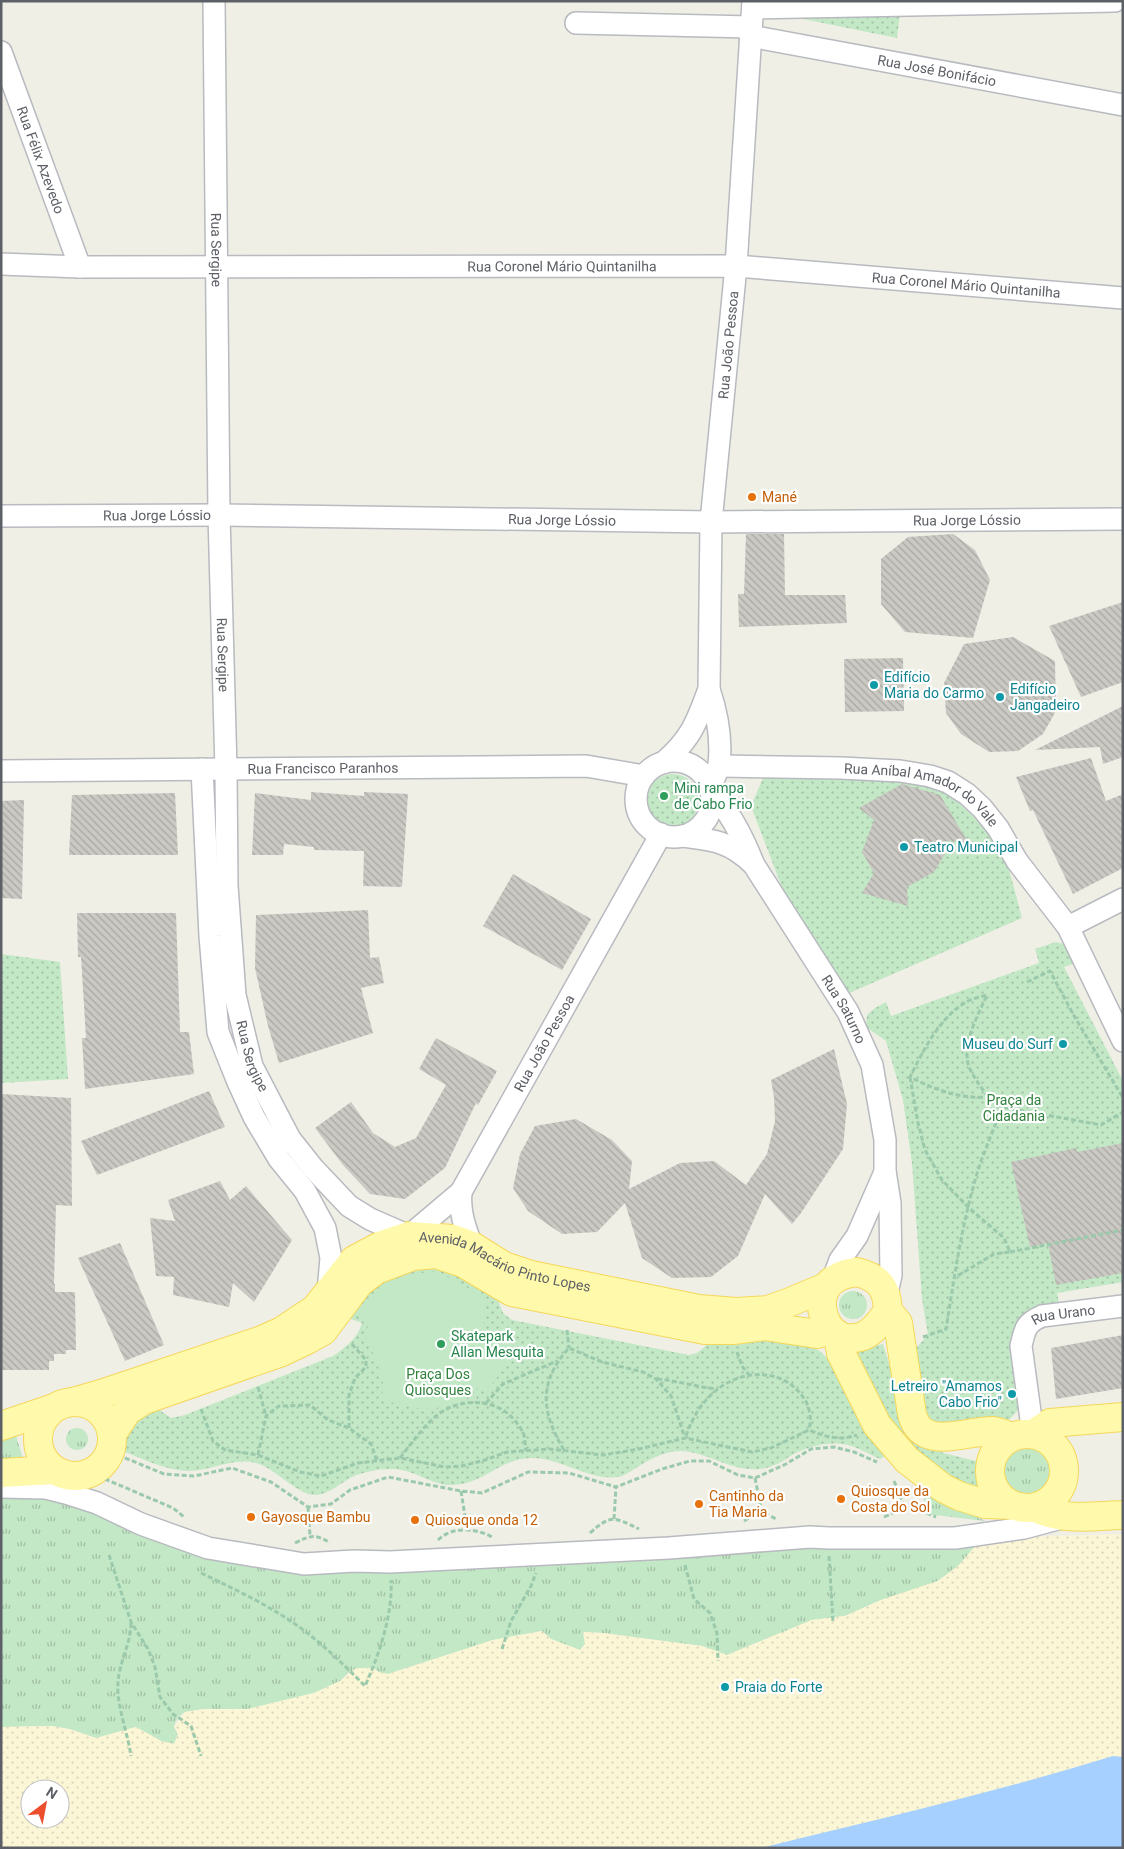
<svg xmlns="http://www.w3.org/2000/svg" width="1124" height="1849" font-family="Roboto,sans-serif">
  <style>
    .grass { fill: url(#grass-tufts) }
    .sand { fill: url(#sand-dots); fill-rule: evenodd }
    .park { fill: url(#park-dots) }
    .pitch { fill: #c2e8c5 }
    .water { fill: #a6d0ff }
    .building { fill: url(#building-back-hatch) }
    .lines { fill: none; stroke-linecap: round; stroke-linejoin: round }
    .minor-casing { stroke: #b8bac0; stroke-width: 24 }
    .major-casing { stroke: #f5d75a; stroke-width: 30 }
    .path { stroke: #9bc9ac; stroke-width: 3; stroke-dasharray: 5 2.5; stroke-linecap: butt }
    .minor { stroke: #fff; stroke-width: 21 }
    .major { stroke: #fff9ab; stroke-width: 28 }
    .food-dot { fill: #e8710a; stroke: #fff; stroke-width: 2 }
    .culture-dot { fill: #0f9aa8; stroke: #fff; stroke-width: 2 }
    .leisure-dot { fill: #2e9e5b; stroke: #fff; stroke-width: 2 }
    .labels { text-anchor: middle; dominant-baseline: central; stroke-width: 4.5; stroke-linejoin: round; paint-order: stroke }
    .street-label { font-size: 14px; fill: #5d6066; stroke: #fff }
    .food-label { font-size: 14px; fill: #c56008; stroke: #fff; text-anchor: start }
    .culture-label { font-size: 14px; fill: #0d838f; stroke: #fff; text-anchor: start }
    .leisure-label { font-size: 14px; fill: #27864d; stroke: #fff; text-anchor: start }
    .park-label { font-size: 14px; fill: #31813d; stroke: #fff }
  </style>
  <defs>
    <pattern id="grass-tufts" width="24" height="20" patternUnits="userSpaceOnUse" patternTransform="scale(1.25)"><rect width="24" height="20" fill="#c2e8c5"/><path d="M3 7l-1-3M5 7V3M7 7l1-3M15 17l-1-3M17 17v-4M19 17l1-3" fill="none" stroke="#a1bfa4"/></pattern>
    <pattern id="sand-dots" width="8" height="8" patternUnits="userSpaceOnUse" patternTransform="scale(1.25)"><rect width="8" height="8" fill="#fbf6d5"/><path d="M2 2h.1M6 6h.1" fill="none" stroke="#dad5ba" stroke-width="1.8" stroke-linecap="round"/></pattern>
    <pattern id="park-dots" width="8" height="8" patternUnits="userSpaceOnUse" patternTransform="scale(1.25)"><rect width="8" height="8" fill="#c2e8c5"/><path d="M2 2h.1M6 6h.1" fill="none" stroke="#a1bfa4" stroke-width="1.8" stroke-linecap="round"/></pattern>
    <pattern id="building-back-hatch" width="6" height="6" patternUnits="userSpaceOnUse" patternTransform="scale(1.25)"><rect width="6" height="6" fill="#cbc9c3"/><path d="M-1 5l2 2M0 0l6 6M5-1l2 2" fill="none" stroke="#a8a7a2"/></pattern>
  </defs>
  <rect width="100%" height="100%" fill="#f0efe6"/>
  <path class="grass" d="M839 1305a14 14 0 1 1 28 0a14 14 0 1 1-28 0Z
    M66 1439a11 11 0 1 1 22 0a11 11 0 1 1-22 0Z
    M16 1436 25 1465 1 1467V1440Z
    M1002 1469a25 25 0 1 1 50 0a25 25 0 1 1-50 0Z
    M918 1482 985 1521 918 1513 925 1503Z
    M1 1494 100 1506 284 1564 669 1548 978 1543 959 1565 938 1581 881 1600 845 1616 812 1620 727 1655 702 1646 603 1633 584 1632 585 1644 580 1650 551 1639 542 1631 493 1640 388 1674 350 1671 340 1681 314 1693 248 1709H204L185 1712 178 1717 174 1726 178 1734 174 1744 161 1741 136 1727 96 1738 69 1729 52 1726 1 1727Z"/>
  <path class="sand" d="M1123 1534V1833L1054 1848H1V1727L52 1726 69 1729 96 1738 136 1727 161 1741 174 1744 178 1734 174 1727 185 1712 204 1709H248L314 1693 340 1681 356 1668H373L379 1672 388 1674 493 1640 542 1631 551 1639 580 1650 585 1644 583 1632 603 1633 702 1646 727 1655 812 1620 845 1616 881 1600 938 1581 959 1565 978 1543 1047 1536ZM30 1789H60V1819H30Z"/>
  <path class="park" d="M900 13 897 38 793 17Z
    M647 800a26 26 0 1 1 52 0a26 26 0 1 1-52 0Z
    M763 778 889 780 944 789 977 820 1003 847 1022 918 847 994 784 893 751 806Z
    M1056 942 1067 945 1076 963 1064 967 1123 1081V1282L1057 1293 1060 1307 1026 1315 1019 1409 1010 1419 942 1430 928 1425 912 1358 917 1347 928 1335 922 1299 912 1163 903 1100 886 1041 866 1027 867 1015 875 1008 886 1002 891 1016 1039 963 1035 949Z
    M1 954 60 962 68 1079 1 1083Z
    M439 1265 496 1295 503 1313 512 1320 689 1355 697 1353 714 1339 765 1336 803 1341 821 1352 835 1366 890 1453 880 1459C871 1455 861 1449 851 1446 832 1440 809 1446 792 1455 782 1462 772 1468 759 1469 732 1472 708 1452 681 1451 664 1451 650 1459 636 1468 631 1471 624 1476 618 1477 589 1481 562 1458 532 1458 500 1458 485 1484 453 1485 431 1486 413 1468 391 1469 378 1469 363 1472 352 1477 340 1483 330 1494 316 1495 298 1496 277 1469 256 1463 232 1457 212 1471 188 1471 165 1470 145 1460 123 1451L130 1422 154 1406 171 1418 185 1415 333 1356C346 1347 357 1339 362 1323L346 1317 361 1296 397 1270Z
    M883 1344 907 1424 943 1453 976 1461 986 1479 987 1494 949 1481 901 1437 849 1352Z"/>
  <path class="pitch" d="M434 1272C454 1279 469 1287 485 1301L483 1329H517C509 1358 505 1370 485 1392L477 1388C444 1415 420 1412 382 1399L383 1379 365 1334 368 1326 367 1320 357 1315C377 1285 398 1273 434 1272Z"/>
  <path class="water" d="M1113 1756 1123 1757V1848H761C879 1819 997 1792 1113 1756Z"/>
  <path class="building" d="M746 534H784L785 595H845L847 623 739 627 738 594H744Z
    M953 534 975 550 990 580 973 638 905 632 881 604V559L908 537Z
    M1123 602V682L1081 697 1049 626Z
    M1013 637 1055 661 1056 711 1043 734 1018 751 989 752 961 734 946 713 944 683 964 644Z
    M903 658 904 711 845 712 844 659Z
    M1123 706V757L1103 764 1100 747 1035 750Z
    M1091 758 1106 801 1123 794V868L1073 894 1033 810 1030 811 1016 777Z
    M902 784 940 795 968 842 944 841 945 854 934 872 907 887 908 906 862 893 874 873 862 852 874 820 859 808Z
    M311 792 364 796V792L408 794 402 887 363 886 364 851 314 850V847L284 844 283 855H252L255 793 311 800Z
    M175 793 178 855H69L72 795Z
    M24 800 22 899 1 898V801Z
    M513 874 591 919 562 970 483 926Z
    M368 910 370 958 379 957 384 983 361 988 373 1033 279 1063 268 1026 255 968 256 915Z
    M77 913H176L180 1032H189L194 1074 85 1089 82 1038H86L81 957H78Z
    M436 1038 497 1071 478 1105 476 1103 445 1168 405 1199 370 1194 343 1165 315 1128 351 1102 373 1133 395 1147 416 1138 446 1085 419 1069Z
    M834 1049 847 1104 843 1149 801 1213 792 1224 765 1194 738 1256 711 1277 672 1278 642 1258 625 1203 597 1232 562 1234 528 1211 513 1188 520 1154 535 1126 576 1119 612 1140 632 1161 629 1189 680 1163 714 1161 746 1185 767 1154 775 1121 774 1097 771 1080Z
    M209 1091 225 1127 97 1175 81 1141Z
    M1 1094 71 1098 72 1206 56 1205 54 1284H55V1292H75L76 1350H66V1354H54V1361H49V1370H1Z
    M1123 1143V1273L1056 1285 1048 1243 1030 1247 1011 1162 1076 1148 1077 1152Z
    M220 1181 230 1200 246 1186 292 1240 254 1302 233 1283 229 1307 173 1295 174 1277 156 1276 150 1218 175 1221 168 1200Z
    M120 1243 164 1345 125 1361 78 1258Z
    M1123 1335V1388L1056 1399 1051 1348Z"/>
  <g class="lines">
    <g class="minor-casing">
      <g id="minor">
        <path id="s1" d="M214 1 219 515 226 769 227 886 235 995 252 1066 290 1139 313 1168 349 1206 370 1219 409 1236 461 1192 661 834"/>
        <path d="M753 8 1115 1"/>
        <path d="M576 23 751 27"/>
        <path id="s2" d="M750 36 1123 105"/>
        <path id="s3" d="M1 52 80 267"/>
        <path id="s4" d="M1 264 80 267 736 266 1123 298"/>
        <path id="s5" d="M1 516 219 515 711 522 1123 519"/>
        <circle cx="674" cy="799" r="38"/>
        <path d="M663 763C691 739 697 722 709 689"/>
        <path id="s6" d="M719 766 841 768 900 771 930 776 948 782 967 794 982 808 998 828 1017 861 1068 927 1123 1041"/>
        <path d="M202 769 210 936 218 1032 238 1082 254 1117 279 1159 305 1191 325 1228 331 1258 328 1292"/>
        <path id="s7" d="M1 771 586 766 644 776"/>
        <path id="s8" d="M710 787C713 780 718 772 719 764 722 739 717 713 709 689L711 522 736 266 753 1"/>
        <path id="s9" d="M712 793C731 812 744 840 754 865L848 1012 872 1065 885 1140V1171L890 1203 891 1275 887 1293"/>
        <path d="M682 836C713 840 729 841 752 863"/>
        <path d="M1068 927 1123 899"/>
        <path d="M461 1192C459 1211 465 1228 472 1246"/>
        <path d="M833 1279 840 1260 857 1236 885 1172"/>
        <path id="s10" d="M1033 1434 1021 1346C1025 1328 1026 1323 1042 1316L1123 1306"/>
        <path d="M1 1487 46 1488 66 1493 97 1503 141 1524 208 1548 304 1564 354 1561 390 1562 669 1548 810 1537 829 1538H955L1024 1528 1065 1517"/>
      </g>
    </g>
    <g class="major-casing">
      <g id="major">
        <path d="M857 1272C880 1278 887 1288 888 1311 881 1321 872 1334 860 1337 824 1347 809 1294 835 1279 842 1274 849 1273 857 1272Z"/>
        <path d="M888 1311 898 1323 912 1414C922 1452 964 1431 992 1431 999 1431 1004 1434 1010 1437"/>
        <path d="M838 1336 841 1353 877 1425 907 1460 943 1488 959 1496 985 1504 1012 1505"/>
        <circle cx="75" cy="1439" r="37"/>
        <path id="s11" d="M73 1402 101 1394 262 1340 282 1331 315 1309 354 1260 382 1245 409 1236 453 1239 472 1246 504 1266 531 1275 699 1309 736 1312 768 1310 790 1302 826 1287"/>
        <path d="M1 1426 54 1408"/>
        <circle cx="1027" cy="1471" r="37"/>
        <path d="M112 1434 127 1411 144 1400 282 1352 307 1340 323 1331 359 1283 376 1270 413 1256 436 1254 463 1263 512 1292 705 1330H735L764 1326 817 1334 831 1330"/>
        <path d="M1033 1434 1050 1423 1123 1417"/>
        <path d="M1 1473 54 1470"/>
        <path d="M1035 1508C1065 1521 1091 1516 1123 1515"/>
      </g>
    </g>
    <path class="path" d="M1027 982 1050 971 1073 1014 1123 1098
      M910 1077 918 1123 925 1150 942 1180 968 1207 1004 1238 1010 1252 994 1254 954 1278
      M988 1097C981 1087 974 1078 969 1067 961 1045 978 1015 987 995 981 997 974 998 968 1001 940 1016 923 1051 910 1077 936 1090 959 1099 988 1097L1002 1107 1101 1125 1123 1112
      M1010 1252 1123 1230
      M567 1330 569 1348
      M923 1337 946 1329C955 1273 963 1215 981 1161 988 1143 995 1125 1002 1107
      M737 1352 742 1366 749 1375
      M657 1379C678 1381 697 1387 717 1389
      M258 1387 266 1416
      M486 1403 503 1384 557 1361
      M201 1409 213 1441 225 1450 258 1455 300 1472 321 1476 358 1463 400 1458 445 1467 462 1466 485 1460 507 1452 550 1449 603 1455 639 1449 685 1438 752 1452 771 1448 809 1430C826 1437 839 1441 857 1435
      M349 1428V1395L355 1378 366 1367V1360L351 1343
      M686 1436C692 1418 702 1401 718 1389 741 1371 777 1368 798 1391 804 1397 809 1405 810 1415 811 1419 810 1425 809 1430
      M564 1450C541 1412 538 1382 569 1348L602 1362 643 1372 656 1379 671 1396 685 1438
      M118 1455 164 1474 194 1476 232 1468 271 1482 308 1507 331 1504 350 1490 388 1477 461 1491 482 1493 528 1472 569 1473 616 1487 662 1469 690 1461H709L738 1475 755 1478 786 1464 811 1449 834 1447 854 1452 877 1462
      M258 1455 266 1416 279 1406 310 1405 328 1420 349 1428 371 1444 377 1461
      M400 1458C411 1444 422 1428 436 1416 459 1397 497 1397 516 1422 519 1426 523 1431 524 1435 525 1440 525 1446 526 1451
      M91 1473 173 1508 184 1517
      M755 1478 762 1512
      M894 1481 905 1508
      M461 1491 467 1529
      M308 1507 310 1535
      M884 1517C910 1505 909 1506 936 1517
      M614 1519 616 1487
      M744 1521C760 1510 761 1511 778 1520
      M590 1533C611 1514 614 1517 639 1529
      M438 1540C452 1526 476 1528 492 1537
      M295 1543C309 1536 315 1533 330 1543
      M109 1555 131 1622 148 1649 155 1667 160 1697 173 1714 191 1726 201 1756
      M829 1556 833 1622
      M685 1565 694 1599 710 1613 717 1633 718 1661
      M201 1573C236 1590 271 1606 302 1629 325 1646 345 1666 365 1686 379 1655 393 1614 391 1580
      M131 1623C131 1644 119 1662 118 1683 116 1704 128 1734 131 1756
      M502 1649 511 1621 531 1586 536 1573"/>
    <use href="#minor" class="minor"/>
    <use href="#major" class="major"/>
  </g>
  <g class="food-dot">
    <circle cx="752" cy="497" r="5"/>
    <circle cx="841" cy="1499" r="5"/>
    <circle cx="699" cy="1504" r="5"/>
    <circle cx="251" cy="1517" r="5"/>
    <circle cx="415" cy="1520" r="5"/>
  </g>
  <g class="culture-dot">
    <circle cx="874" cy="685" r="5"/>
    <circle cx="1000" cy="697" r="5"/>
    <circle cx="904" cy="847" r="5"/>
    <circle cx="1063" cy="1044" r="5"/>
    <circle cx="1012" cy="1394" r="5"/>
    <circle cx="725" cy="1687" r="5"/>
  </g>
  <g class="leisure-dot">
    <circle cx="664" cy="796" r="5"/>
    <circle cx="441" cy="1344" r="5"/>
  </g>
  <g class="labels">
    <g class="street-label">
      <text stroke="none"><textPath href="#s2" startOffset="190">Rua José Bonifácio</textPath></text>
      <text stroke="none"><textPath href="#s3" startOffset="115">Rua Félix Azevedo</textPath></text>
      <text stroke="none"><textPath href="#s1" startOffset="249">Rua Sergipe</textPath></text>
      <text stroke="none"><textPath href="#s4" startOffset="561">Rua Coronel Mário Quintanilha</textPath></text>
      <text stroke="none"><textPath href="#s4" startOffset="966">Rua Coronel Mário Quintanilha</textPath></text>
      <text stroke="none"><textPath href="#s8" startOffset="446">Rua João Pessoa</textPath></text>
      <text stroke="none"><textPath href="#s5" startOffset="156">Rua Jorge Lóssio</textPath></text>
      <text stroke="none"><textPath href="#s5" startOffset="561">Rua Jorge Lóssio</textPath></text>
      <text stroke="none"><textPath href="#s5" startOffset="966">Rua Jorge Lóssio</textPath></text>
      <text stroke="none"><textPath href="#s1" startOffset="654">Rua Sergipe</textPath></text>
      <text stroke="none"><textPath href="#s7" startOffset="322">Rua Francisco Paranhos</textPath></text>
      <text stroke="none"><textPath href="#s6" startOffset="210">Rua Aníbal Amador do Vale</textPath></text>
      <text stroke="none"><textPath href="#s9" startOffset="254">Rua Saturno</textPath></text>
      <text stroke="none"><textPath href="#s1" startOffset="1545">Rua João Pessoa</textPath></text>
      <text stroke="none"><textPath href="#s1" startOffset="1058">Rua Sergipe</textPath></text>
      <text stroke="none"><textPath href="#s11" startOffset="484">Avenida Macário Pinto Lopes</textPath></text>
      <text stroke="none"><textPath href="#s10" startOffset="149">Rua Urano</textPath></text>
    </g>
    <g class="food-label">
      <text x="762" y="497">Mané</text>
      <text x="851" y="1491">Quiosque da<tspan x="851" dy="16">Costa do Sol</tspan></text>
      <text x="709" y="1496">Cantinho da<tspan x="709" dy="16">Tia Maria</tspan></text>
      <text x="261" y="1517">Gayosque Bambu</text>
      <text x="425" y="1520">Quiosque onda 12</text>
    </g>
    <g class="culture-label">
      <text x="884" y="677">Edifício<tspan x="884" dy="16">Maria do Carmo</tspan></text>
      <text x="1010" y="689">Edifício<tspan x="1010" dy="16">Jangadeiro</tspan></text>
      <text x="914" y="847">Teatro Municipal</text>
      <text x="1053" y="1044" text-anchor="end">Museu do Surf</text>
      <text x="1002" y="1386" text-anchor="end">Letreiro "Amamos<tspan x="1002" dy="16">Cabo Frio"</tspan></text>
      <text x="735" y="1687">Praia do Forte</text>
    </g>
    <g class="leisure-label">
      <text x="674" y="788">Mini rampa<tspan x="674" dy="16">de Cabo Frio</tspan></text>
      <text x="451" y="1336">Skatepark<tspan x="451" dy="16">Allan Mesquita</tspan></text>
    </g>
    <g class="park-label">
      <text x="1014" y="1100">Praça da<tspan x="1014" dy="16">Cidadania</tspan></text>
      <text x="438" y="1374">Praça Dos<tspan x="438" dy="16">Quiosques</tspan></text>
    </g>
  </g>
  <rect width="1124" height="1849" fill="none" stroke="#5d6066" stroke-width="5"/>
  <g transform="translate(45 1804) rotate(32)"><circle r="24" fill="#ffffff" stroke="#bebfc2"/>
  <path d="M0-4L9 19L0 12L-9 19Z" fill="#ed4f2e"/>
  <text y="-8" font-size="14" font-weight="bold" text-anchor="middle" fill="#5d6066">N</text>
  </g>
</svg>
